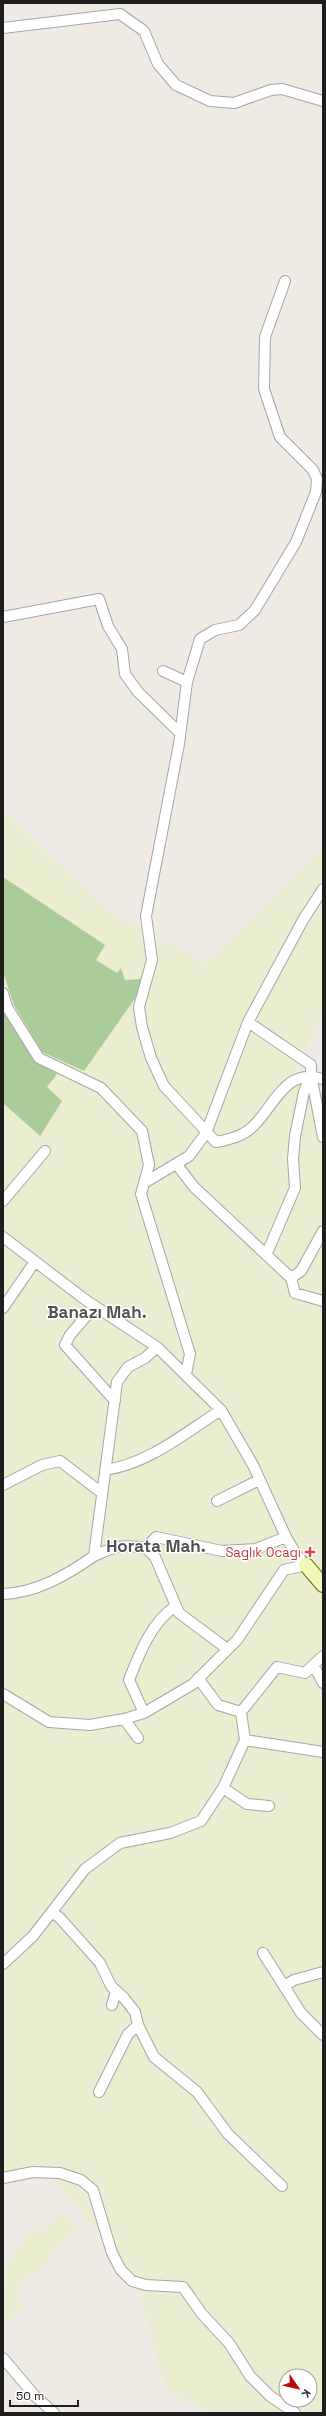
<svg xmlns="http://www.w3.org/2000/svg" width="326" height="2416" font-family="'Space Grotesk',sans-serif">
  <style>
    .farmland { fill: #ebedd0; fill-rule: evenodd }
    .forest { fill: #a9cc9a }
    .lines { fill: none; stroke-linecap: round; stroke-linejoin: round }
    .street-casing { stroke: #a5a5a5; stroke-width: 12 }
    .secondary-casing { stroke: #657109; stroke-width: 16 }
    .street { stroke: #fff; stroke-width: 10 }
    .secondary { stroke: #f4f7ba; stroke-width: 14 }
    .health-dot { fill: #e0444e; stroke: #fff; stroke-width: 1.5 }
    .labels { text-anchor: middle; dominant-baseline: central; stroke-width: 3; stroke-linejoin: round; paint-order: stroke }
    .health-label { font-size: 13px; fill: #be3a42; stroke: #fff; text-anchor: end }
    .district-label { font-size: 17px; font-weight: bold; fill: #515151; stroke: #fff }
  </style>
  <rect width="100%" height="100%" fill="#efebe4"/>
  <path class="farmland" d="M3 809 104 909 207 964 323 850V1011L296 1071 323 1102V2413H208L165 2388 137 2280 52 2175 3 2184ZM286 2376H310V2400H286Z
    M61 2213 78 2227 54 2251 51 2259 22 2283 16 2295 22 2307 3 2327V2288L8 2278 3 2275V2271L28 2233 49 2226 56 2222Z"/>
  <path class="forest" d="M3 877 105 945 96 960 117 973 121 968 125 980 141 979 136 997 84 1071 42 1052 14 1005 3 972Z
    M3 1008 35 1061 57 1074 47 1087 62 1101 40 1136 3 1103Z"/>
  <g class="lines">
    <g class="street-casing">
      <path id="street" d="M3 28 120 14 144 31 158 64 176 85 210 101 234 103 271 90 282 89 323 101
        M3 617 99 599 108 626 122 649 125 674 138 692 180 733
        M163 671 187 682 179 744 146 916 152 960 139 1007 142 1027 151 1058 164 1086 216 1142C227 1140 241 1137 250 1129 273 1111 283 1066 323 1079
        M187 682 200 639 215 630 239 625 255 610 296 542 316 492 317 479 313 470 280 437 264 389 265 337 285 281
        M3 993 7 1007 39 1058 101 1088 142 1131 149 1165 144 1183
        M248 1022 311 1065V1075L323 1137
        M177 1165 194 1187 291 1278 295 1293 323 1301
        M3 1201 45 1151
        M3 1237 87 1301 157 1347 221 1410 253 1465 286 1537 296 1554 306 1565
        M267 1253 295 1188 293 1159 295 1136 304 1092 311 1075
        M291 1278 301 1271 323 1231
        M95 1306 70 1335 65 1345 115 1401
        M3 1308 34 1263
        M186 1374 190 1354 141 1194 144 1183 189 1156 206 1133 248 1022 303 920 323 889
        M105 1470C148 1464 185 1433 221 1410
        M3 1485 42 1465 60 1461 102 1493
        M217 1501 259 1480
        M94 1556C115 1546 123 1544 146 1548
        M3 1594C36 1593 67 1575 94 1556L117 1382 128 1367 145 1358 157 1347
        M226 1648 179 1613 155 1557 146 1548 156 1537 222 1551 256 1549 286 1537
        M314 1666 323 1683
        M198 1678 218 1705 241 1712 277 1667 305 1673 323 1656
        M3 1694 49 1722 90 1725 124 1719 144 1713 193 1684 237 1640 284 1570 306 1565
        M241 1712 245 1740
        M144 1713 129 1680C139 1654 152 1621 176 1606
        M124 1719 138 1738
        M223 1788 247 1804 269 1806
        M52 1913 59 1917 100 1963 111 1986 124 1998 135 2012 138 2025 128 2034 99 2092
        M263 1953 284 1986 294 1980 323 1972
        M3 1964 33 1936 85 1869 120 1843 170 1833 201 1821 223 1788 245 1740 323 1752
        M284 1986 301 2013 323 2035
        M112 2005 116 1991
        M138 2025 154 2057 197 2092 228 2134 282 2186
        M3 2178 33 2172 60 2173 81 2180 93 2190 112 2253 121 2270 132 2281 146 2285 183 2287 202 2314 229 2343 250 2376 270 2396 295 2413
        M3 2358 35 2396 54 2413"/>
    </g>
    <g class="secondary-casing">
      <path id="secondary" d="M306 1565 323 1585"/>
    </g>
    <use href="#street" class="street"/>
    <use href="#secondary" class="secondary"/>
  </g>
  <path class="health-dot" d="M308 1546h4v4h4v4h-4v4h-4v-4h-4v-4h4z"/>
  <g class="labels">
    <g class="health-label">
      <text x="301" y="1552">Saglık Ocagı</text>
    </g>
    <g class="district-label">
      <text x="97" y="1312">Banazı Mah.</text>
      <text x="156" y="1546">Horata Mah.</text>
    </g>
  </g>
  <rect width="326" height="2416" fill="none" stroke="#1e1e1e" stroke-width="8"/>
  <g transform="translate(298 2388) rotate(124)"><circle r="19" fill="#ffffff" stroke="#a5a5a5"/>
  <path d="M0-3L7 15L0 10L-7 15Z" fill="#c40807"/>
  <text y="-6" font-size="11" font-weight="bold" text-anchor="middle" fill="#1e1e1e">K</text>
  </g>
  <path d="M10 2400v6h68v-6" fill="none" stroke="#1e1e1e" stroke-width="2"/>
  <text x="16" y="2400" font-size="12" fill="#1e1e1e" stroke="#ffffff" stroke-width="3" paint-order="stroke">50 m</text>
</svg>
